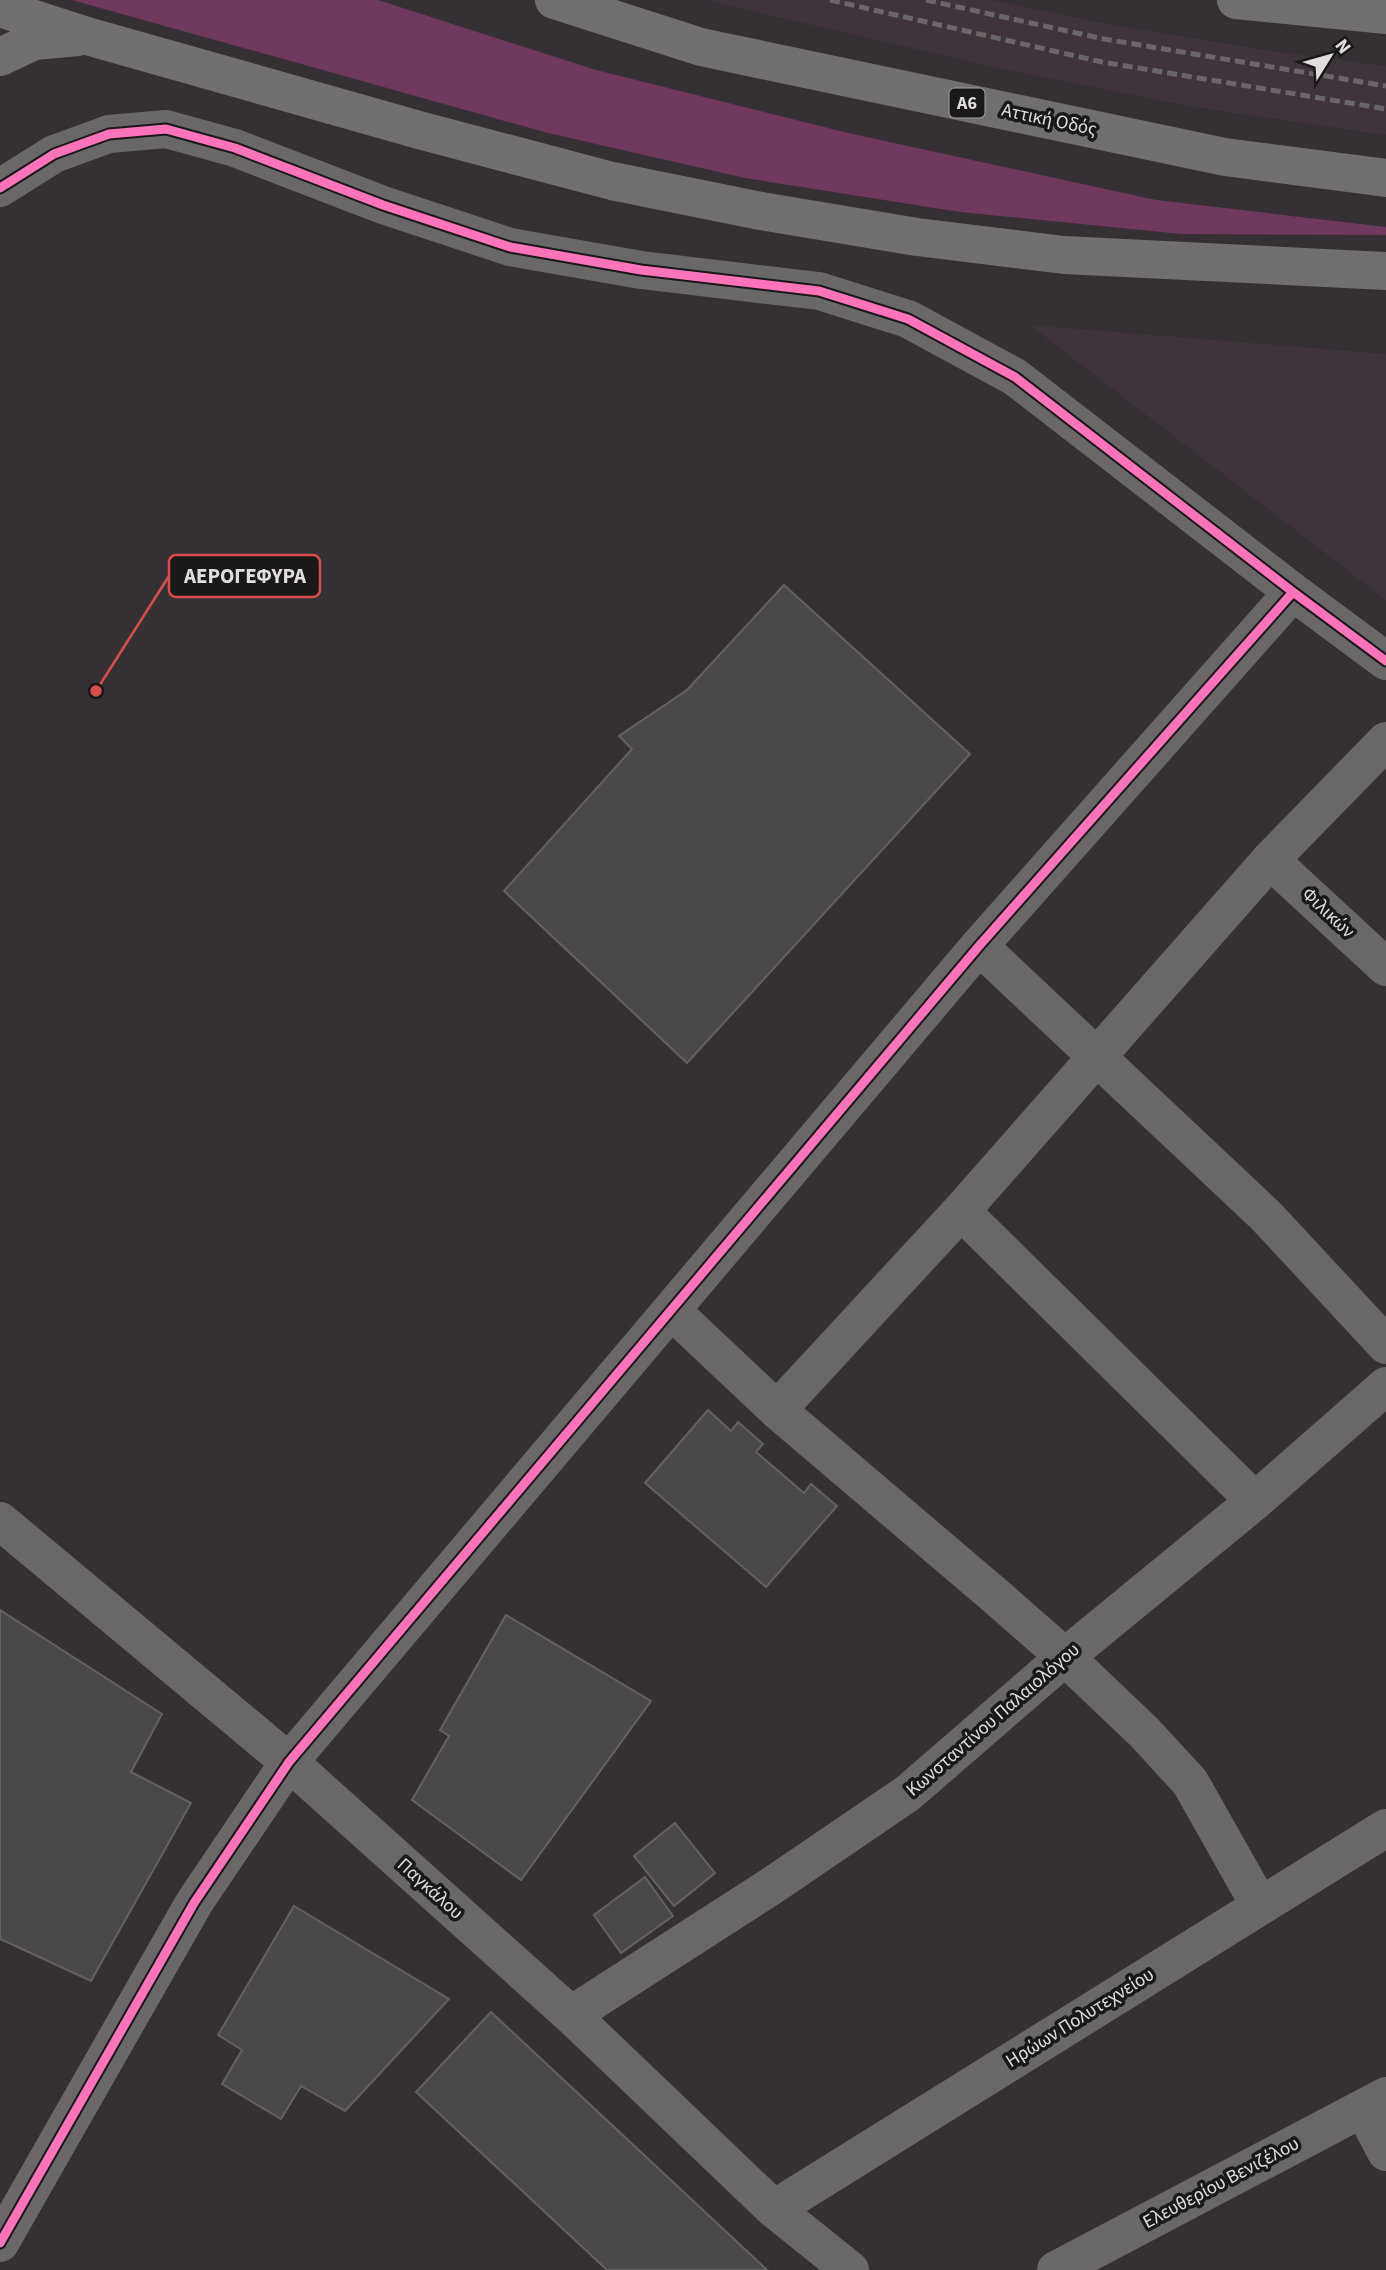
<svg xmlns="http://www.w3.org/2000/svg" width="1386" height="2270" font-family="'Source Sans 3',sans-serif">
  <style>
    .built { fill: #40343c }
    .green { fill: #6e395d }
    .building { fill: #494748; stroke: #626162; stroke-width: 2 }
    .lines { fill: none; stroke-linecap: round; stroke-linejoin: round }
    .minor { stroke: #6a6769; stroke-width: 38 }
    .highway { stroke: #716e6f; stroke-width: 38 }
    .rail { stroke: #696668; stroke-width: 5; stroke-dasharray: 10 5; stroke-linecap: butt }
    .cycleway-casing { stroke: #1b181a; stroke-width: 13 }
    .cycleway { stroke: #fb73b8; stroke-width: 9 }
    .labels { text-anchor: middle; dominant-baseline: central; stroke-width: 7; stroke-linejoin: round; paint-order: stroke }
    .shield { fill: #1b181a; stroke: #a6a2a4; stroke-width: 2 }
    .shield-label { font-size: 18px; font-weight: bold; fill: #e1dddf }
    .street-label { font-size: 19px; fill: #e1dddf; stroke: #1b181a }
    .leader { fill: none; stroke: #d84c4d; stroke-width: 2.5 }
    .callout-dot { fill: #d84c4d; stroke: #1b181a; stroke-width: 2.5 }
    .callout { fill: #1b181a; stroke: #d84c4d; stroke-width: 2.5 }
    .callout-label { font-size: 21px; text-anchor: middle; font-weight: bold; fill: #e1dddf }
  </style>
  <rect width="100%" height="100%" fill="#353033"/>
  <path class="built" d="M705 0H992L1112 25 1284 53 1386 66V135L1194 107 1006 70Z
    M1030 325 1386 354V600Z"/>
  <path class="green" d="M72 0H378L596 70 844 132 1156 200 1386 227V235L1181 234 960 212 745 178 548 133Z"/>
  <path class="building" d="M784 585 970 754 687 1063 504 891 632 749 619 736 687 690Z
    M708 1410 731 1431 738 1422 763 1444 756 1452 804 1493 811 1484 837 1506 766 1587 645 1483Z
    M0 1610 162 1714 131 1772 191 1803 91 1981 0 1939Z
    M506 1615 651 1701 521 1880 412 1800 449 1736 440 1730Z
    M675 1823 715 1873 674 1906 634 1856Z
    M645 1877 673 1916 621 1953 594 1915Z
    M294 1906 449 1999 345 2111 301 2086 281 2119 222 2084 242 2050 218 2035Z
    M491 2012 767 2270H607L416 2092Z"/>
  <g class="lines">
    <path class="minor" d="M0 188 54 154 109 134 166 129 235 148 383 205 510 247 641 270 819 291 908 319 1015 377 1293 592 1386 661
      M1270 860 1386 967
      M979 946 1266 1216 1386 1345
      M961 1211 1255 1501
      M672 1311 777 1410 999 1599 1065 1657 1144 1732 1190 1782 1260 1906
      M777 1410 961 1211 1270 860 1386 741
      M0 1521 289 1762 571 2015 774 2209 850 2270
      M571 2015 773 1885 908 1793 1065 1657 1255 1501 1386 1386
      M1363 2108 1386 2152
      M774 2209 1386 1828
      M0 2243 194 1903 289 1762 979 946 1293 592
      M1056 2270 1386 2096"/>
    <path class="highway" d="M554 0 701 47 1225 157 1386 178
      M1236 0 1386 15
      M0 8 87 36 419 130 612 181 761 211 917 237 1064 255 1386 271
      M0 57 34 41 78 37"/>
    <path class="rail" d="M830 0 1102 62 1386 109
      M926 0 1104 39 1386 86"/>
    <g class="cycleway-casing">
      <path id="cycleway" d="M0 188 54 154 109 134 166 129 235 148 383 205 510 247 641 270 819 291 908 319 1015 377 1293 592 1386 661
        M0 2243 194 1903 289 1762 979 946 1293 592"/>
    </g>
    <use href="#cycleway" class="cycleway"/>
  </g>
  <g class="labels">
    <rect class="shield" x="949.5" y="88.5" width="35" height="29" rx="5"/>
    <g class="shield-label">
      <text x="967" y="103">Α6</text>
    </g>
    <g class="street-label">
      <text transform="translate(1049 120) rotate(12)">Αττική Οδός</text>
      <text transform="translate(1328 913) rotate(43)">Φιλικών</text>
      <text transform="translate(993 1720) rotate(-41)">Κωνσταντίνου Παλαιολόγου</text>
      <text transform="translate(430 1889) rotate(42)">Παγκάλου</text>
      <text transform="translate(1080 2018) rotate(-32)">Ηρώων Πολυτεχνείου</text>
      <text transform="translate(1221 2183) rotate(-28)">Ελευθερίου Βενιζέλου</text>
    </g>
  </g>
  <path class="leader" d="M96 691L169 576"/>
  <circle class="callout-dot" cx="96" cy="691" r="7"/>
  <rect class="callout" x="169" y="555" width="151" height="42" rx="7"/>
  <g class="callout-label">
    <text x="245" y="583">ΑΕΡΟΓΕΦΥΡΑ</text>
  </g>
  <g transform="translate(1330 56) rotate(53)" stroke="#1b181a" stroke-width="5" paint-order="stroke">
  <path d="M0-5L12 26L0 18L-12 26Z" fill="#e1dddf"/>
  <text y="-10" font-size="19" font-weight="bold" text-anchor="middle" fill="#e1dddf">N</text>
  </g>
</svg>
